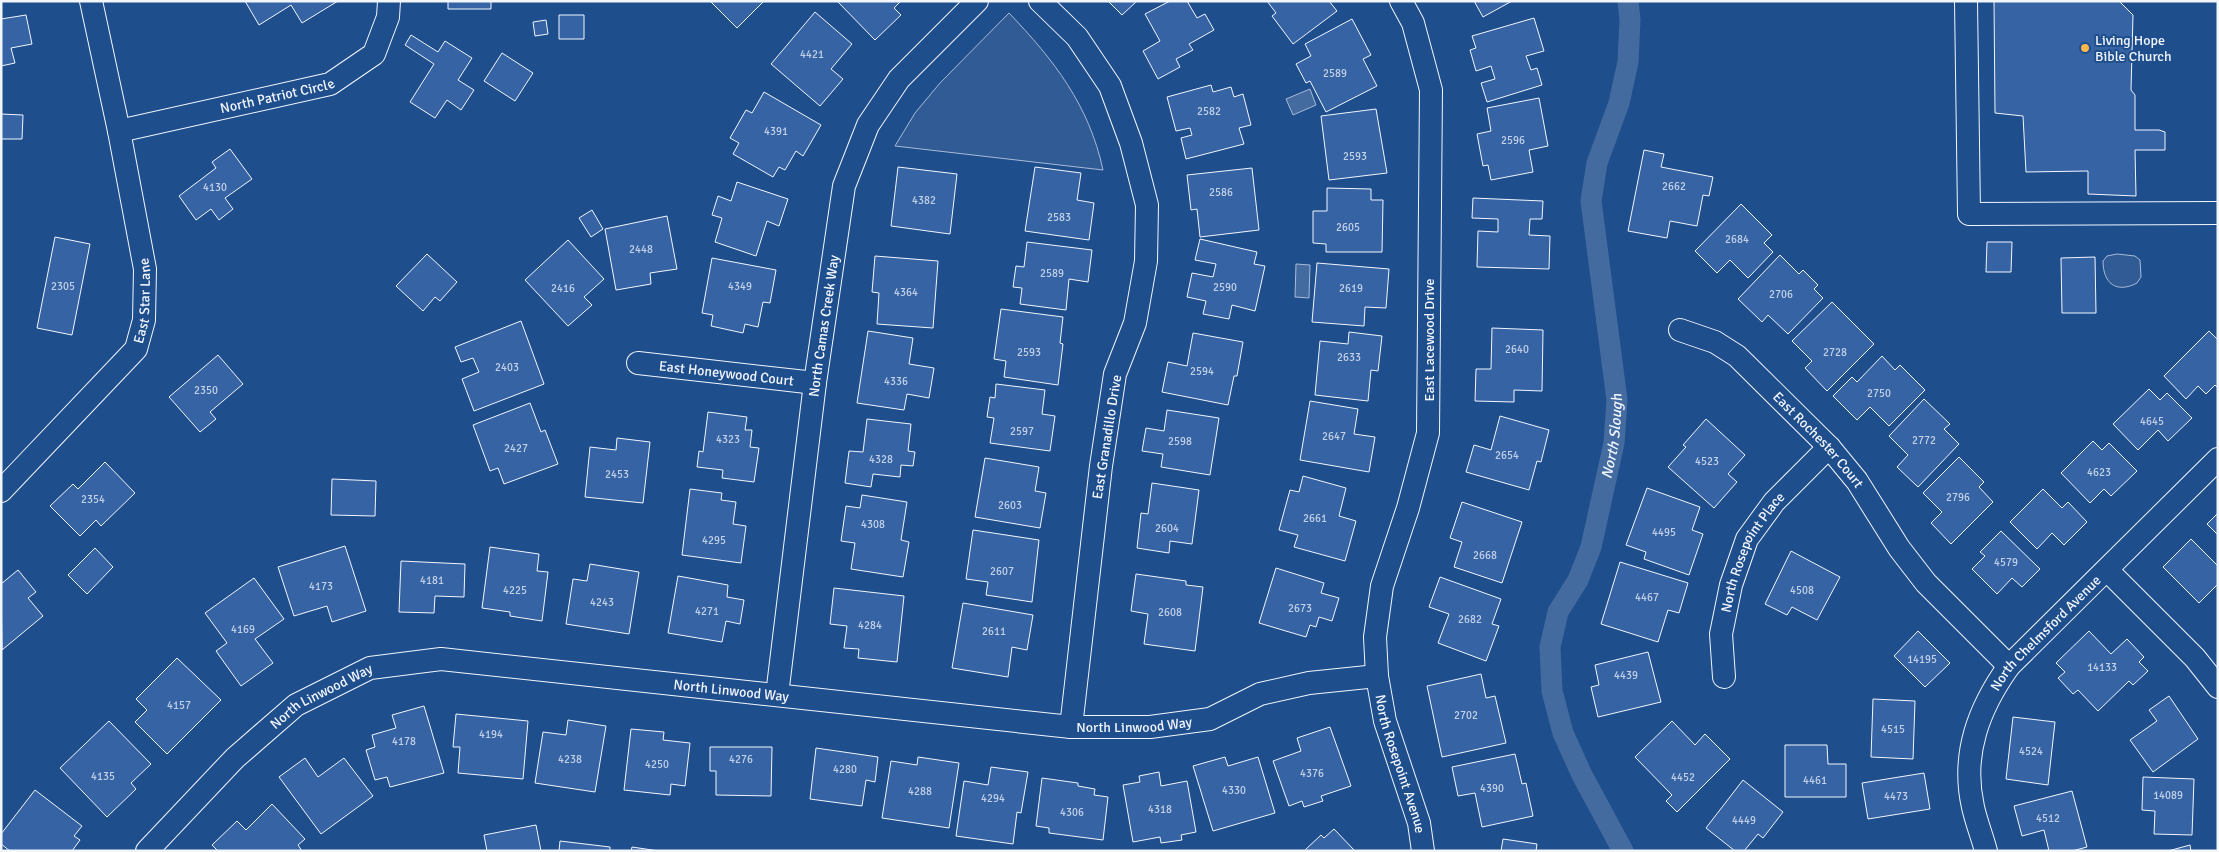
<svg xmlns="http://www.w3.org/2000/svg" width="2219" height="852" font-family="Signika,sans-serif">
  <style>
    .green { fill: #305b95; stroke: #a8bbd7 }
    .water { fill: #446ba0; stroke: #a8bbd7 }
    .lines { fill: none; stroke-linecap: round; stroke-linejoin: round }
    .canal { stroke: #446ba0; stroke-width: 21 }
    .building { fill: #3563a3; stroke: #f2f6ff }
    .minor-casing { stroke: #f2f6ff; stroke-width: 24 }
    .minor { stroke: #1f4e8c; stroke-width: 22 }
    .poi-dot { fill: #ffb74d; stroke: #1f4e8c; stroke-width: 2 }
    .labels { text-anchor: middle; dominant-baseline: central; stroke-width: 4; stroke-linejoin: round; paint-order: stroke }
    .number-label { font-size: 11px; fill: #c3d1e8 }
    .poi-label { font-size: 14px; fill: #f2f6ff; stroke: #1f4e8c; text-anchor: start }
    .street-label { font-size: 14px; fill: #f2f6ff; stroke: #1f4e8c }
    .water-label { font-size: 15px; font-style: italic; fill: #f2f6ff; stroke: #1f4e8c }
  </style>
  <rect width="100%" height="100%" fill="#1f4e8c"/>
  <path class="green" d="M1009 13C1054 60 1089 105 1103 170L895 146 915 113 940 83Z
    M2117 254 2135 256 2140 260 2141 277 2137 283C2116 294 2103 283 2103 261L2107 256Z"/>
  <path class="water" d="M1310 89 1316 105 1293 115 1286 99Z
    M1296 264 1310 265 1309 298 1295 297Z"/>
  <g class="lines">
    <path class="canal" id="s1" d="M1623 851 1582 775 1563 733 1552 691 1550 647 1558 612 1578 580 1591 547 1614 443 1617 400 1591 201 1597 163 1619 103 1628 62 1630 20 1628 1"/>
  </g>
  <path class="building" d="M245 1H338L302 23 291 5 259 25Z
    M448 1H491V9H448Z
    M710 1H764L737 28Z
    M837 1H901L894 8 901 15 875 40Z
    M1108 1H1137L1122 15Z
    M1170 1H1187L1197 18 1205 14 1214 30 1189 44 1193 50 1176 59 1180 67 1158 79 1143 51 1160 41 1145 14Z
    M1267 1H1329L1337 11 1293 44 1272 16 1276 13Z
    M1474 1H1512L1483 17Z
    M1994 1H2119L2133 15 2131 90 2135 95V130H2159L2165 132V150H2135L2136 196 2088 194V171L2026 172 2023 116 1995 113Z
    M815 12 852 44 831 69 843 79 820 106 771 64Z
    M26 15 32 44 11 48 15 63 1 66V19Z
    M559 15H584V39H559Z
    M1534 18 1544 51 1526 56 1531 70 1537 68 1542 85 1487 102 1481 83 1495 79 1491 66 1476 71 1470 50 1476 48 1472 36Z
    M1352 19 1371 55 1363 59 1377 86 1326 112 1310 81 1306 83 1296 64 1311 56 1305 44Z
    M546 20 548 34 535 36 533 22Z
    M411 35 438 52 445 41 472 58 458 80 474 90 461 110 447 100 435 118 410 102 434 64 405 45Z
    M502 53 533 73 515 101 484 81Z
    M1211 85 1213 92 1231 87 1234 97 1243 94 1251 125 1239 128 1244 144 1186 159 1181 138 1192 135 1190 128 1176 131 1167 97Z
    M764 92 821 125 803 156 796 151 785 170 779 167 773 177 733 154 739 143 730 138 746 110 752 113Z
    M1539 98 1548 146 1529 150 1533 172 1491 180 1488 165 1483 166 1477 134 1491 131 1487 108Z
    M1376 109 1387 173 1329 180 1321 116Z
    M1 114 23 115 22 139H1Z
    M230 149 252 179 225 198 233 209 219 220 211 209 196 220 179 196 216 168 212 162Z
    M1644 150 1664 154 1661 167 1713 177 1709 196 1703 195 1697 226 1670 221 1667 238 1628 231Z
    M898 167 957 174 950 234 891 226Z
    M1035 167 1081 173 1077 200 1094 203 1089 240 1025 231Z
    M1252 168 1259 230 1200 237 1197 209 1191 210 1187 175Z
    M737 182 788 199 779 226 767 221 756 256 715 242 722 218 712 215 718 196 731 201Z
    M1327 188 1371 189V200H1383L1382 252H1326V244L1313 243V211H1327Z
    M1473 198 1543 201 1542 219H1530L1529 235 1550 236 1549 269 1477 267 1478 231 1498 232V219L1472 218Z
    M1741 204 1772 235 1764 243 1773 252 1748 278 1730 260 1717 273 1695 251Z
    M592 210 603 229 591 237 579 218Z
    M667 216 677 269 650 273 651 284 616 290 605 229Z
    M55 237 90 244 72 335 37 328Z
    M1200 239 1257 252 1254 264 1265 266 1255 311 1232 305 1229 319 1203 314 1206 301 1187 297 1192 273 1213 277 1216 264 1195 260Z
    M568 240 604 279 584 297 592 305 568 326 525 280Z
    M1027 242 1092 250 1088 282 1069 279 1066 310 1020 304 1022 288 1013 287 1016 266 1024 267Z
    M1987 242H2012L2011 272H1986Z
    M427 254 457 282 440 301 435 297 423 311 396 286Z
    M1780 255 1799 274 1803 270 1818 285 1814 289 1823 298 1788 334 1768 315 1762 322 1738 299Z
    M875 256 938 261 933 328 877 324 879 293 872 292Z
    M2095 257 2096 313H2062L2061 258Z
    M712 258 776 270 770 303 763 302 758 327 745 324 743 333 711 326 713 315 702 313Z
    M1317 263 1389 269 1386 308 1365 307 1364 326 1312 322Z
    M1832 302 1874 344 1827 391 1805 368 1812 361 1792 341Z
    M1001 309 1063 317 1060 343 1063 344 1058 385 1004 377 1006 361 994 359Z
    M521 321 544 384 474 411 462 379 479 372 473 358 461 362 455 347Z
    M1492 328 1543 330 1542 391 1514 390V402L1475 401 1476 369H1491Z
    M868 331 913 338 909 364 934 368 929 398 907 394 904 410 857 403Z
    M2209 331 2218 340V388L2215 385 2206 394 2198 386 2186 399 2164 376Z
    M1349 332 1382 336 1378 371 1371 370 1368 401 1315 395 1320 341 1348 344Z
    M1193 333 1243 342 1237 376H1234L1228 405 1162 392 1168 362 1187 366Z
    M218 355 243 384 210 412 216 419 200 432 169 397Z
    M1882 356 1895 370 1900 365 1925 390 1889 426 1870 407 1857 420 1833 396 1852 377 1857 382Z
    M996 384 1045 390 1042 414 1055 416 1050 451 990 443 994 418 987 417 990 397 995 398Z
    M2149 389 2160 400 2167 393 2192 418 2168 441 2158 430 2138 450 2113 424Z
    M1924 399 1950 424 1944 429 1959 444 1918 487 1897 467 1908 455 1889 436Z
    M1310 401 1358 409 1354 434 1375 437 1369 472 1300 460Z
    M530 403 541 432 545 430 558 464 504 484 498 468 490 471 473 425Z
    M1167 410 1219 418 1210 475 1161 467 1163 454 1142 451 1146 428 1164 431Z
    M708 412 747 417 745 430H752L750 447 759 448 754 482 722 478 723 470 697 467 699 451 703 452Z
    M1500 416 1549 430 1541 462 1537 461 1529 490 1466 472 1474 445 1491 450Z
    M867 419 911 424 908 451 915 452 913 466 901 465 900 477 873 474 871 487 845 483 849 451 863 452Z
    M1706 419 1745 455 1728 474 1737 482 1714 508 1668 467 1686 447 1683 445Z
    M617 438 650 442 643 503 585 497 590 447 616 450Z
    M2093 441 2102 450 2109 443 2137 471 2111 496 2104 489 2090 503 2061 473Z
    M1959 457 1984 482 1979 487 1993 502 1951 544 1931 523 1942 512 1923 493Z
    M985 458 1039 467 1035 491 1046 493 1040 528 975 517Z
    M105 462 135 493 101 526 96 520 80 536 50 506 73 484 78 489Z
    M1303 476 1346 488 1339 516 1356 521 1345 561 1294 547 1298 535 1279 530 1290 490 1299 492Z
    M332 479 376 481 375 516 331 515Z
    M1152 483 1199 490 1192 544 1170 541 1169 553 1137 548 1141 513 1148 514Z
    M1647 488 1700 507 1692 530 1703 534 1689 575 1644 559 1646 552 1626 545Z
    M690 489 722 493 721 500 736 502 733 524 746 526 741 563 682 555Z
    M2043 489 2062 508 2068 502 2087 522 2064 545 2052 533 2037 549 2010 522Z
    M862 495 907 502 901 540 909 542 903 577 851 569 855 543 841 541 846 506 860 508Z
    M1462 502 1522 522 1502 583 1454 567 1462 542 1450 538Z
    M2218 513V535L2207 524Z
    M973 530 1039 540 1032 602 986 595 988 582 966 579Z
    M2001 531 2040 569 2022 587 2012 578 1997 594 1972 569 1985 556 1980 552Z
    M2191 539 2218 566V584L2199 603 2163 567Z
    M345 546 366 611 332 622 327 606 294 616 278 567Z
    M490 547 539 554 537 571 548 572 542 621 510 616V612L482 608Z
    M95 548 113 567 87 594 68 575Z
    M1791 551 1840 577 1817 620 1792 607 1787 615 1765 604Z
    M401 561 465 564 464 597 435 596 434 613 399 612Z
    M1620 562 1688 583 1679 613 1668 610 1658 642 1601 624Z
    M590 564 639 572 629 634 566 624 573 579 587 581Z
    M1276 568 1324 583 1321 593 1339 598 1332 621 1319 617 1316 627 1310 625 1306 637 1259 623Z
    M18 570 36 592 28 598 43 616 2 650 1 584Z
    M1136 574 1186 581V585L1203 587 1195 651 1144 644 1148 614 1131 611Z
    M678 576 728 585 727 597 744 600 740 624 726 621 722 642 668 633Z
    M1440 577 1501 599 1492 624 1499 626 1486 661 1438 643 1449 614 1429 607Z
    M254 578 284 619 255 639 273 663 241 686 216 651 227 643 205 613Z
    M834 588 904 596 897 662 858 658 859 649 844 648 847 626 830 624Z
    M963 603 1033 615 1027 650 1012 647 1008 677 952 668Z
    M1918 631 1950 663 1925 687 1894 656Z
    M2089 631 2111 654 2127 639 2144 657 2139 662 2148 671 2133 685 2129 681 2098 711 2078 690 2073 694 2058 678 2065 672 2056 663Z
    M1648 652 1661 702 1598 717 1591 687 1599 685 1595 665Z
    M177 658 221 700 167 754 135 722 147 710 136 699Z
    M1481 674 1486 698 1495 696 1506 743 1442 757 1427 686Z
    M2169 696 2198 739 2153 772 2130 740 2157 721 2149 710Z
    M1873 699 1915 701 1913 759 1871 757Z
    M424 706 444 773 390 787 387 777 375 780 366 750 375 747 372 735 396 728 392 715Z
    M456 714 528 721 523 779 458 773 460 747H453Z
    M2013 717 2055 722 2048 785 2006 779Z
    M568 720 606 726 595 792 535 783 543 732 566 735Z
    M109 721 151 764 131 783 136 789 107 817 60 768Z
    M1672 721 1695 745 1705 734 1730 759 1677 812 1666 801 1672 795 1635 757Z
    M1330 727 1351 786 1321 796 1323 801 1304 807 1302 801 1289 806 1273 761 1301 751 1297 738Z
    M631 729 664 732 663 740 690 743 685 786 671 784 670 795 624 790Z
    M1785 745H1827L1828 764H1846V797H1785Z
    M710 747H772L771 796 716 795V771H710Z
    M816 748 878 757 875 782 866 780 862 806 810 799Z
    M1515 754 1522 784 1526 783 1533 816 1482 827 1475 793 1458 796 1452 767Z
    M918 757 959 763 949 828 882 818 891 761 917 765Z
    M1225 757 1228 766 1258 757 1275 813 1213 831 1193 766Z
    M305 758 318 777 344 758 373 796 321 834 279 777Z
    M991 767 1028 772 1021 813 1017 812 1013 844 956 836 964 781 988 785Z
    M1159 772 1161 786 1187 781 1196 832 1181 835 1182 840 1161 843 1160 837 1133 842 1123 785 1140 782 1139 776Z
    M1924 773 1930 809 1868 819 1862 783Z
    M2143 777 2194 779 2192 835 2154 834 2155 811 2142 810Z
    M1042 778 1078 783V786L1095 789 1094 795 1108 797 1103 840 1049 833V828L1036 826Z
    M1743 780 1783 812 1763 838 1758 834 1744 851H1735L1706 828Z
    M35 790 82 826 74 836 80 840 72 851H10L1 844V834Z
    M2072 791 2087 847 2072 851H2049L2044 830 2022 836 2014 806Z
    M272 804 305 839 298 845 302 851H218L212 845 237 821 246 830Z
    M536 825 541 851H487L484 835Z
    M1334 829 1355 851H1304L1321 835 1324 838Z
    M1503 839 1537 844 1536 851H1501Z
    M560 841 610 847V851H559Z
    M2190 845 2191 851H2168Z
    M632 847 659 851H631Z"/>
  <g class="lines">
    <g class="minor-casing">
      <g id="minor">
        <path d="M1040 1 1077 37 1110 86 1131 143 1147 205 1146 261 1135 323 1115 374 1101 466 1071 727"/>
        <path id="s2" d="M1401 1 1413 23 1431 90 1428 433 1408 508 1382 586 1375 637 1377 676 1385 721 1419 823 1423 851"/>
        <path d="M1966 1 1969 214 2218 213"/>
        <path id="s3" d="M119 131 330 84 374 54 388 17 389 1"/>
        <path id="s4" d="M1680 330 1715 342 1737 356 1829 447 1857 481 1899 548 1926 583 2009 666"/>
        <path id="s5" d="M638 363 815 383"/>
        <path id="s6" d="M1 491 136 349 144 320 145 269 119 131 91 1"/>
        <path d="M2107 570 2195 658 2218 687"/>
        <path id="s7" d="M1724 677 1721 634 1731 585 1747 539 1774 502 1829 447"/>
        <path id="s8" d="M777 695 815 383 844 186 868 125 899 79 977 1"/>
        <path id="s9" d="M147 851 235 758 296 705 370 668 441 659 1071 727H1150L1210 719 1260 694 1309 683 1377 676"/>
        <path id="s10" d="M1986 851C1982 836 1976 821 1973 807 1961 754 1979 708 2009 666L2218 459"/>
      </g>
    </g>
    <use href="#minor" class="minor"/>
  </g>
  <circle class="poi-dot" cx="2085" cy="48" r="5"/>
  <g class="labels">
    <g class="number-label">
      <text x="812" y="54">4421</text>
      <text x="1335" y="73">2589</text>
      <text x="1209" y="111">2582</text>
      <text x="776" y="131">4391</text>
      <text x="1513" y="140">2596</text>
      <text x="1355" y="156">2593</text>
      <text x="1674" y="186">2662</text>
      <text x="215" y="187">4130</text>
      <text x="1221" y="192">2586</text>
      <text x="924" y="200">4382</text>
      <text x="1059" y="217">2583</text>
      <text x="1348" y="227">2605</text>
      <text x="1737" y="239">2684</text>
      <text x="641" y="249">2448</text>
      <text x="1052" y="273">2589</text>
      <text x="63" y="286">2305</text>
      <text x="740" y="286">4349</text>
      <text x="1225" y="287">2590</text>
      <text x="563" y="288">2416</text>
      <text x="1351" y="288">2619</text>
      <text x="906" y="292">4364</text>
      <text x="1781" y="294">2706</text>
      <text x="1517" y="349">2640</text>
      <text x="1029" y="352">2593</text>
      <text x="1835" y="352">2728</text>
      <text x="1349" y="357">2633</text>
      <text x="507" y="367">2403</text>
      <text x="1202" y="371">2594</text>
      <text x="896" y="381">4336</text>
      <text x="206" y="390">2350</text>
      <text x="1879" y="393">2750</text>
      <text x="2152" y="421">4645</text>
      <text x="1022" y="431">2597</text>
      <text x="1334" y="436">2647</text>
      <text x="728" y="439">4323</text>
      <text x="1924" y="440">2772</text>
      <text x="1180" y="441">2598</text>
      <text x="516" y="448">2427</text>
      <text x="1507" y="455">2654</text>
      <text x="881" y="459">4328</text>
      <text x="1707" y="461">4523</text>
      <text x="2099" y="472">4623</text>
      <text x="617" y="474">2453</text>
      <text x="1958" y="497">2796</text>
      <text x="93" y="499">2354</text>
      <text x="1010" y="505">2603</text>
      <text x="1315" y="518">2661</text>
      <text x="873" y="524">4308</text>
      <text x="1167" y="528">2604</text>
      <text x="1664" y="532">4495</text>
      <text x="714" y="540">4295</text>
      <text x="1485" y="555">2668</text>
      <text x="2006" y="562">4579</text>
      <text x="1002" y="571">2607</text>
      <text x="432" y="580">4181</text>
      <text x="321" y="586">4173</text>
      <text x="515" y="590">4225</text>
      <text x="1802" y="590">4508</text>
      <text x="1647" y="597">4467</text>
      <text x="602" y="602">4243</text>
      <text x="1300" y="608">2673</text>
      <text x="707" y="611">4271</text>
      <text x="1170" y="612">2608</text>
      <text x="1470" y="619">2682</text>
      <text x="870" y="625">4284</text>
      <text x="243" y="629">4169</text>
      <text x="994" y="631">2611</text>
      <text x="1922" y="659">14195</text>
      <text x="2102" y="667">14133</text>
      <text x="1626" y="675">4439</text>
      <text x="179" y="705">4157</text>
      <text x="1466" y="715">2702</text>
      <text x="1893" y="729">4515</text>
      <text x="491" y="734">4194</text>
      <text x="404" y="741">4178</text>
      <text x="2031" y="751">4524</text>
      <text x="570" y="759">4238</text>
      <text x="741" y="759">4276</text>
      <text x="657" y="764">4250</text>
      <text x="845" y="769">4280</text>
      <text x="1312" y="773">4376</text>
      <text x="103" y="776">4135</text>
      <text x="1683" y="777">4452</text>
      <text x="1815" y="780">4461</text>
      <text x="1492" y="788">4390</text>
      <text x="1234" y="790">4330</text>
      <text x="920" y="791">4288</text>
      <text x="2168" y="795">14089</text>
      <text x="1896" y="796">4473</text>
      <text x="993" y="798">4294</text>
      <text x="1160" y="809">4318</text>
      <text x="1072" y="812">4306</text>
      <text x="2048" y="818">4512</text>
      <text x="1744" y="820">4449</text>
    </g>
    <g class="poi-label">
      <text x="2095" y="40">Living Hope<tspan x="2095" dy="16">Bible Church</tspan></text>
    </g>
    <g class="street-label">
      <text stroke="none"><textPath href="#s3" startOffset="162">North Patriot Circle</textPath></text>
      <text stroke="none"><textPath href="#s6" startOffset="245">East Star Lane</textPath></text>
      <text stroke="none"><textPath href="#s8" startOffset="372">North Camas Creek Way</textPath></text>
      <text transform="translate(1429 340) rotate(-90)">East Lacewood Drive</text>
      <text stroke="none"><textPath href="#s5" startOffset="89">East Honeywood Court</textPath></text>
      <text transform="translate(1107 437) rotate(-81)">East Granadillo Drive</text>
      <text stroke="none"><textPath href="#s4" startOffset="180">East Rochester Court</textPath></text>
      <text stroke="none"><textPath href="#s7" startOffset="132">North Rosepoint Place</textPath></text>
      <text stroke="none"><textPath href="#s10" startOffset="245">North Chelmsford Avenue</textPath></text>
      <text stroke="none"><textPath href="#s9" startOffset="655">North Linwood Way</textPath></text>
      <text stroke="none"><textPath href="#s9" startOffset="235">North Linwood Way</textPath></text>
      <text stroke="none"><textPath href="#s9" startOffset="1060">North Linwood Way</textPath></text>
      <text stroke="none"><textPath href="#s2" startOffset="779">North Rosepoint Avenue</textPath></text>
    </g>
    <g class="water-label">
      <text stroke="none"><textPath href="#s1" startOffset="442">North Slough</textPath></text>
    </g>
  </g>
  <rect width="2219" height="852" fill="none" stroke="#f2f6ff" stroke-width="5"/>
</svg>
